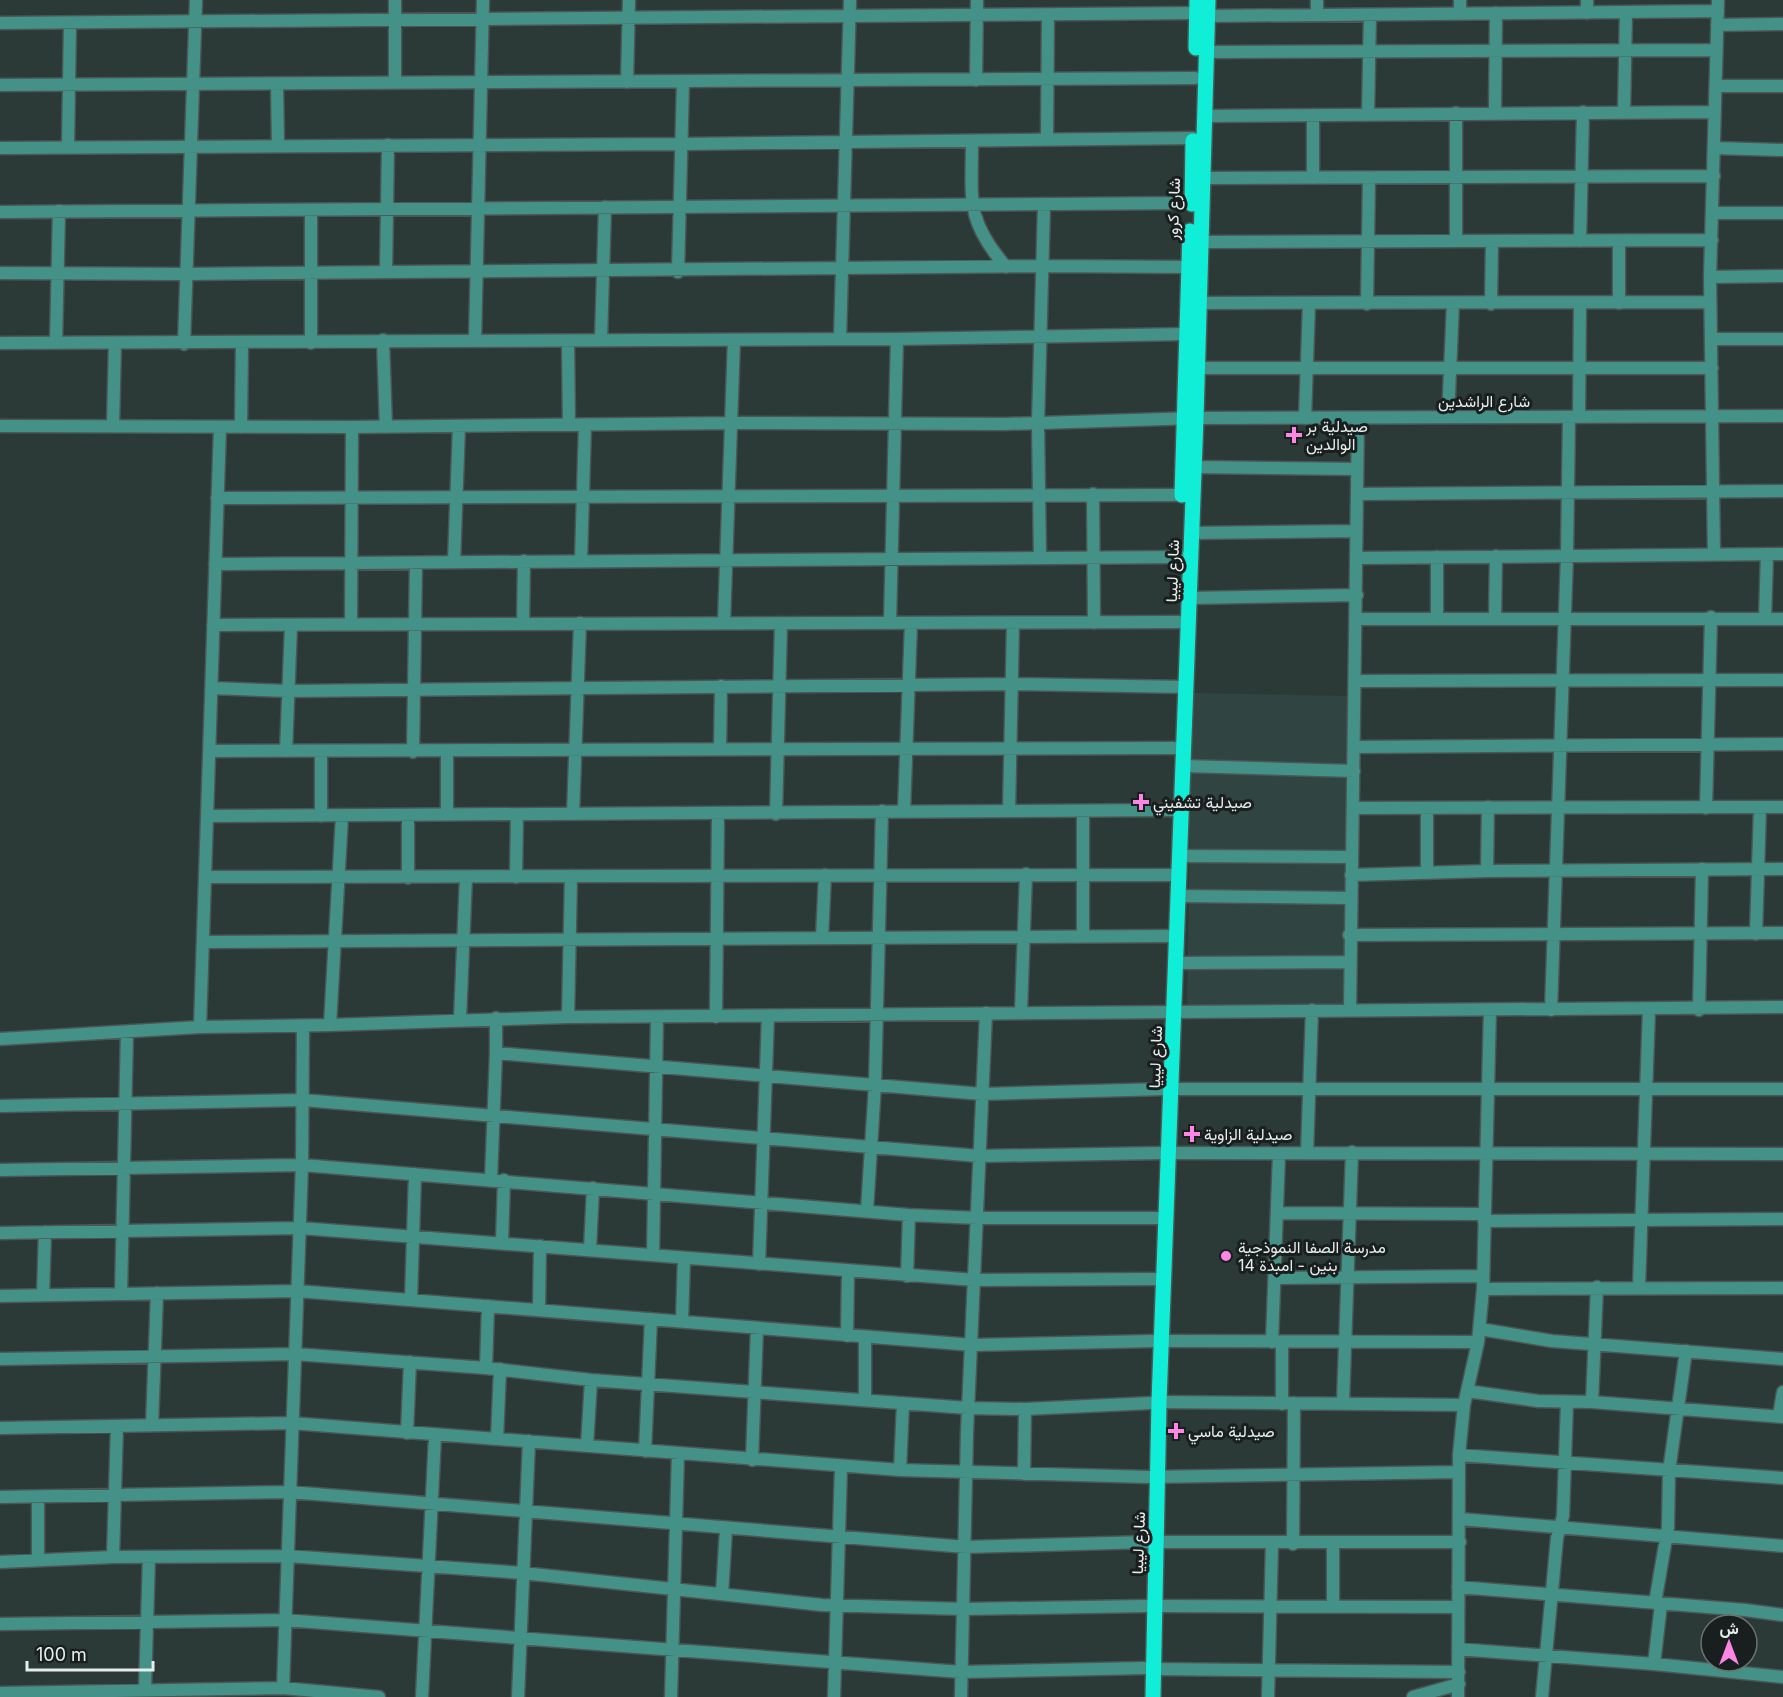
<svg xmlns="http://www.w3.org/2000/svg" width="1783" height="1697" font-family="Inter,Vazirmatn,sans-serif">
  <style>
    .built { fill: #304541 }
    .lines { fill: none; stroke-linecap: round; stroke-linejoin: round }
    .minor-casing { stroke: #4a5754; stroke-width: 15 }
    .major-casing { stroke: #4a5754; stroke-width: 18 }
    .minor { stroke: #449287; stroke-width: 12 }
    .major { stroke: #10eed8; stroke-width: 15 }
    .poi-dot { fill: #fb86e4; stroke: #191f1e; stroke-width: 2 }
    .labels { text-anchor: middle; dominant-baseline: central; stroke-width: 6; stroke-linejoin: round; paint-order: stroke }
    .street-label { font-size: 16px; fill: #e6eeec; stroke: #191f1e }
    .poi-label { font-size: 16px; fill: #e6eeec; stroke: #191f1e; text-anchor: start }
  </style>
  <rect width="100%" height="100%" fill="#2c3a37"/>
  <path class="built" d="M1192 693 1348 696 1345 1018 1187 1016Z"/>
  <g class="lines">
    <g class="minor-casing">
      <path id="minor" d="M1317 0V14
        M1587 13V0
        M1460 14V0
        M1207 16 1718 11
        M0 23 1197 13
        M1717 25 1783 24
        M1206 52 1716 50
        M976 80 977 0
        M627 82 629 0
        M395 83V0
        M277 84 278 145
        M0 85 1195 78
        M1716 86H1783
        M1624 112 1626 12
        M1495 113 1496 13
        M1368 114 1370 15
        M1204 116 1715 112
        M1047 139 1048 15
        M972 141C972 200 965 219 1006 267
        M68 146 70 23
        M0 148 682 144 1193 138
        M1715 148 1783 150
        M1203 178 1714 176
        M1313 178V115
        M0 212 1192 203
        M1713 213H1783
        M1456 241V113
        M1580 241 1583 112
        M1200 242 1712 240
        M386 272 388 145
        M678 272 683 82
        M0 273 186 274 1044 266 1189 267
        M1710 277 1783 276
        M1199 303 1710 302
        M1619 303V241
        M1367 304 1369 178
        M1491 304 1492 241
        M840 338 850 0
        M1712 339H1783
        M383 340 386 427
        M601 340 605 207
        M475 341 483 0
        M568 341 569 425
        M0 343 897 339 1187 334
        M56 343 59 211
        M311 343V211
        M184 344 196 0
        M1191 368H1712
        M1448 417 1453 304
        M1579 417 1580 303
        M1305 418 1309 304
        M0 426 352 427 732 423 1005 424 1196 418 1783 416
        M113 426 115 343
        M241 427 242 344
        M1194 467 1357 469
        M1093 494 1094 623
        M1357 494 1783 491
        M217 498 1182 495
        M1191 533 1356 531
        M1714 554 1710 277 1718 0
        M1040 556 1038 424 1044 206
        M1357 558 1783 554
        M581 560 585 425
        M454 562 459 426
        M215 564 1181 557
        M1189 598 1357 595
        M1357 619H1783
        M1437 619V557
        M1495 619 1496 556
        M1765 619 1767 554
        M724 622 734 340
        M890 622 897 339
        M351 624 352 427
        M523 624 524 561
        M213 625 1179 622
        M1356 681 1783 680
        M212 688 288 691 1011 684 1186 687
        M1355 747 1783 744
        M720 749 721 686
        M210 751 1175 748
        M286 751 291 626
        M447 751V814
        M413 752 416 563
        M1183 766 1354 771
        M1354 808 1783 807
        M1706 808 1711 617
        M904 811 911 623
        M1009 811 1013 624
        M573 814 580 623
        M776 814 781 623
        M408 815V878
        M207 816 1173 810
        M321 816V753
        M1180 856 1351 857
        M1487 871 1488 807
        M1427 872V808
        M1351 875 1487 871 1783 869
        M205 877 1170 875
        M516 877 517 815
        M1178 896 1351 898
        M1756 934 1760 807
        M1349 935 1783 933
        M1083 937V811
        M822 938 825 875
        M204 942 1169 936
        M1177 963 1350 962
        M1350 1009 1358 418
        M1551 1010 1567 555 1569 417
        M1699 1010 1702 869
        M1021 1011 1026 874
        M568 1017 571 876
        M716 1017 718 814
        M460 1019 466 877
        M330 1025 342 816
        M200 1027 220 427
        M0 1039 200 1027 330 1025 568 1017 1783 1007
        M496 1053V1018
        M1171 1089H1783
        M0 1106 303 1100 979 1156 1161 1153
        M1169 1153 1783 1154
        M1307 1153 1312 1010
        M0 1170 302 1165 909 1215 978 1218H1158
        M491 1179 496 1053 982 1094 1164 1089
        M867 1210 875 1085 882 811
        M1278 1213 1484 1214
        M1484 1221 1783 1219
        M0 1233 300 1228 975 1280 1156 1279
        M502 1243 504 1180
        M590 1249 593 1188
        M653 1255 657 1017
        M759 1264 768 1016
        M907 1276 909 1215
        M1276 1278 1483 1276
        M1639 1286 1649 1010
        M1483 1289 1783 1288
        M121 1294 127 1032
        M43 1295 45 1232
        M0 1296 297 1291 973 1345 1153 1341
        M411 1300 415 1174
        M539 1310 540 1246
        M682 1321 684 1258
        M1480 1329 1552 1341 1783 1359
        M847 1336 848 1272
        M1162 1341 1478 1342
        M1272 1342 1279 1154
        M0 1359 295 1354 486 1368 591 1380 968 1408 1025 1409 1151 1403
        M486 1368 488 1306
        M1467 1391 1538 1401 1592 1402 1783 1417
        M865 1400V1337
        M1159 1402 1464 1405
        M1343 1402 1352 1152
        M1592 1402 1597 1287
        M1282 1404V1342
        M1779 1416 1783 1392
        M152 1425 157 1293
        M0 1428 291 1423 900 1470 1149 1477 1459 1472
        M407 1433 410 1362
        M497 1439 500 1369
        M587 1446 591 1380
        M645 1451 651 1319
        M1459 1455 1783 1478
        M752 1460 757 1328
        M900 1470 903 1403
        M1024 1474 1025 1409
        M0 1497 290 1492 966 1547 1148 1542
        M1460 1519 1783 1546
        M1156 1542H1460
        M1293 1544 1294 1403
        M113 1557 117 1426
        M38 1560V1497
        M0 1562 113 1557 288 1556 523 1573 822 1605 964 1609 1146 1606
        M1458 1587 1745 1610 1783 1615
        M722 1594 726 1529
        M1655 1603 1668 1527 1669 1471 1686 1351
        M1155 1606 1457 1607
        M1333 1606V1543
        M0 1624 285 1620 961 1672 1145 1668
        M1458 1649 1654 1664 1783 1677
        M1654 1664 1661 1604
        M1154 1669 1459 1672
        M283 1688 302 1165 303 1026
        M145 1689 149 1557
        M0 1693 283 1688 379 1697
        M422 1697 435 1436
        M518 1697 529 1441
        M671 1697 678 1454
        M834 1697 841 1467
        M961 1697 967 1432 986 1013
        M1268 1697 1272 1544
        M1413 1697 1459 1684
        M1458 1697 1459 1455 1464 1405 1478 1342 1483 1289 1490 1010
        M1542 1697 1557 1538 1563 1516 1567 1402"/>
    </g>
    <g class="major-casing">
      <path id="major" d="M1196 48 1197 0
        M1192 204 1193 141
        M1182 495 1190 231
        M1153 1697 1159 1402 1196 418 1208 0"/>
    </g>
    <use href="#minor" class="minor"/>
    <use href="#major" class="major"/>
  </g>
  <g class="poi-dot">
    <path d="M1291 426h6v6h6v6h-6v6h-6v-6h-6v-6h6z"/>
    <path d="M1138 793h6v6h6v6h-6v6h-6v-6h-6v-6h6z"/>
    <path d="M1189 1125h6v6h6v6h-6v6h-6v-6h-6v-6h6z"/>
    <circle cx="1226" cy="1256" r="6"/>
    <path d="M1173 1422h6v6h6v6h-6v6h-6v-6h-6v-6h6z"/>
  </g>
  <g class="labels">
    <g class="street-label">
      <text transform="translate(1173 209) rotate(-88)">شارع كرور</text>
      <text x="1484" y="401">شارع الراشدين</text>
      <text transform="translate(1172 571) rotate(-88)">شارع ليبيا</text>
      <text transform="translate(1155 1057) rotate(-88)">شارع ليبيا</text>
      <text transform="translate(1138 1543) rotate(-88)">شارع ليبيا</text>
    </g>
    <g class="poi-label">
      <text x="1306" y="426">صيدلية بر<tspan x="1306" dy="18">الوالدين</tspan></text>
      <text x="1153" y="802">صيدلية تشفيني</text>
      <text x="1204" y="1134">صيدلية الزاوية</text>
      <text x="1238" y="1247">مدرسة الصفا النموذجية<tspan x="1238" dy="18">بنين - امبدة 14</tspan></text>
      <text x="1188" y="1431">صيدلية ماسي</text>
    </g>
  </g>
  <g transform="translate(1729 1643)"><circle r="28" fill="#191f1e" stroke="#6b7270" stroke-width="1.5"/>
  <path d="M0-4.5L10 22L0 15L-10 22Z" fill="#fb86e4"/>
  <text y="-9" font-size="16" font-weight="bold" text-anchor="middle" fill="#e6eeec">ش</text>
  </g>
  <path d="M27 1661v9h126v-9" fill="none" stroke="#e6eeec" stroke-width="3"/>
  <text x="36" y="1661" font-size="18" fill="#e6eeec" stroke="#191f1e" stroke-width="4.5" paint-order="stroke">100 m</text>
</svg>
